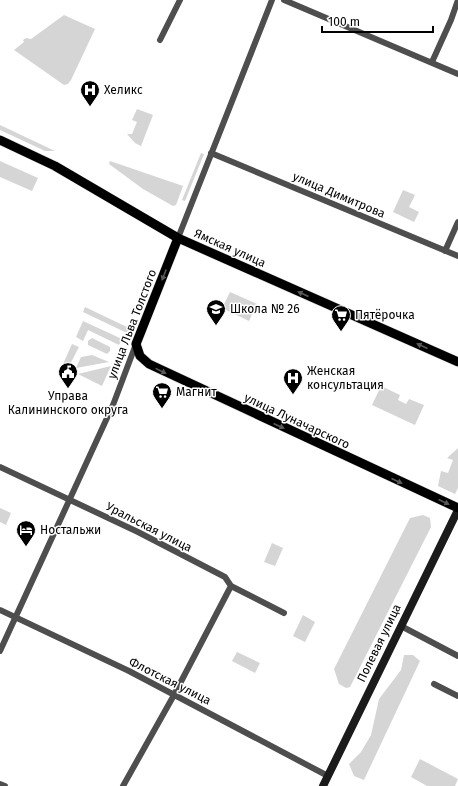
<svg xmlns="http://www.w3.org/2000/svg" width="458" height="786" font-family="'Fira Sans',sans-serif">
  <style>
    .green { fill: #d5d5d5 }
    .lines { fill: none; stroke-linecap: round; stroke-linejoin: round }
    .primary-casing { stroke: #dbdbdb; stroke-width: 10 }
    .street { stroke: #4e4e4e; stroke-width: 6 }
    .secondary { stroke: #1b1b1b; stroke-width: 8 }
    .primary { stroke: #000; stroke-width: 9 }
    .oneway { fill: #595959 }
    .labels { text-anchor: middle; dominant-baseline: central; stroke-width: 3; stroke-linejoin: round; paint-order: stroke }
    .poi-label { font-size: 12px; fill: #000; stroke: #fff; text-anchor: start }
    .street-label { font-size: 12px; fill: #000; stroke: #fff }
  </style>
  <rect width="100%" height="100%" fill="#fff"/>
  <path class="green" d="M64 15 95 29 71 80 68 84 64 85 14 50 24 42 23 40 26 38 31 39Z
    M137 109 153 115 141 146 135 143 127 134H132L137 122 132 120Z
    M0 125 55 151H45L0 130Z
    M201 153 204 154 185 201 182 200Z
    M0 161 38 178 32 191 0 177Z
    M110 161 183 186 176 205 173 206 143 189 109 164Z
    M403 190 415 195 409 207 419 212 414 222 393 212Z
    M230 292 257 304 249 321 222 308Z
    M85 307 129 328 127 333 83 312Z
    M83 321 122 339 119 345 88 330 83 341 76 337Z
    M92 338 110 347V351L107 354 88 345V341Z
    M72 344 79 347 67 370 64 368 63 364Z
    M92 355 109 362 76 368 81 357Z
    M111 366 102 386 78 374Z
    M381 386 400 395 398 400 406 404 409 399 424 405 415 425 372 405Z
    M458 448V488L455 494 438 486 441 471 448 473 453 460 447 458Z
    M0 508 11 513 6 525 0 522Z
    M423 515 430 518 431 527 350 687 346 688 339 684 334 669 410 518Z
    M272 543 283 548 275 566 264 562Z
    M303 615 315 622 305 642 293 636Z
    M237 652 260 663 255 673 232 661Z
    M404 655H413L420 661 364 780 354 776 349 764 361 752 371 735 379 699 401 670Z
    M420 759 458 779 455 786H427L411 777Z"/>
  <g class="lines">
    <g class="primary-casing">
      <path id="primary" d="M0 140 55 166 178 238 458 362
        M178 238 136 344 140 356 149 364 458 508"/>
    </g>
    <path class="street" d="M284 0 458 74
      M160 40 180 0
      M432 62 451 20 458 0
      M211 153 458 256
      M178 238 272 0
      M445 251 458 222
      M0 467 138 532 225 577 231 586 284 613
      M0 610 129 671 328 776
      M401 626 458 656
      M0 651 113 405 136 344
      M434 684 458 696
      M0 784 5 786
      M123 786 174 695 231 586"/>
    <path class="secondary" d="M323 786 458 510"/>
    <use href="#primary" class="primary"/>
  </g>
  <defs><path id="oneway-solid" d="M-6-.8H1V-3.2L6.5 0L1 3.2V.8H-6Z"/></defs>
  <g class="oneway">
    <use href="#oneway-solid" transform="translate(164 275) rotate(112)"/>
    <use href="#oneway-solid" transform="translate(303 294) rotate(-156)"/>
    <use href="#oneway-solid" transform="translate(422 346) rotate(-156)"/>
    <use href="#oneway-solid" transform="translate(161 371) rotate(26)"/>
    <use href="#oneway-solid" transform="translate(279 426) rotate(25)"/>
    <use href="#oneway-solid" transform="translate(397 481) rotate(24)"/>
    <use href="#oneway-solid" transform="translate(444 502) rotate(25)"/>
  </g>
  <defs>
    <g id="hospital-pin" transform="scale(1)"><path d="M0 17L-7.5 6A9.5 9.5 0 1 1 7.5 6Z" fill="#000" stroke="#fff"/><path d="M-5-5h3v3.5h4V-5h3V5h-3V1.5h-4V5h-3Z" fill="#fff"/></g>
    <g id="school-pin" transform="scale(1)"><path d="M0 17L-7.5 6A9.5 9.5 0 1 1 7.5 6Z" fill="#000" stroke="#fff"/><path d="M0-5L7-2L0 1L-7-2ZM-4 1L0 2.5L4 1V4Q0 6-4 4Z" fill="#fff"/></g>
    <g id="supermarket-pin" transform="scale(1)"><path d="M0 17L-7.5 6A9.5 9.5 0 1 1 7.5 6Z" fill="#000" stroke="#fff"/><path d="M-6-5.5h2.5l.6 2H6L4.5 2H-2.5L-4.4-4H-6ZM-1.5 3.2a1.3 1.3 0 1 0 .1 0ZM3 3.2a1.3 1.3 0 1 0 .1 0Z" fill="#fff"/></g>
    <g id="civic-pin" transform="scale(1)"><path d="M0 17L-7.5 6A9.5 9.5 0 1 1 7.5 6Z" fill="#000" stroke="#fff"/><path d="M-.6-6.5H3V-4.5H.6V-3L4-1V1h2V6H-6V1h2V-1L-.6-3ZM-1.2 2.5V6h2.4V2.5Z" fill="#fff"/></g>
    <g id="hotel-pin" transform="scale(1)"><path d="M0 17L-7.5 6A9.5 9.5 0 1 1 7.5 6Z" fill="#000" stroke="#fff"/><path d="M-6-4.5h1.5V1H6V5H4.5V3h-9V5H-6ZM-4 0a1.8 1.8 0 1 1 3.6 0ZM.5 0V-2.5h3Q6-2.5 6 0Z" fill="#fff"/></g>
  </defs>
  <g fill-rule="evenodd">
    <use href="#hospital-pin" x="90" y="90"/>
    <use href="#school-pin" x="216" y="309"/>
    <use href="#supermarket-pin" x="341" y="315"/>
    <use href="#civic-pin" x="68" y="372"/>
    <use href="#hospital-pin" x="293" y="378"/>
    <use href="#supermarket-pin" x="162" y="392"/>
    <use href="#hotel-pin" x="26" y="530"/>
  </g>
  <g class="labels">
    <g class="poi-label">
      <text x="104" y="90">Хеликс</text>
      <text x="230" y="309">Школа № 26</text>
      <text x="355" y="315">Пятёрочка</text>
      <text x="307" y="371">Женская<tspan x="307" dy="14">консультация</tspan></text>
      <text x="176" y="392">Магнит</text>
      <text x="68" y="396" text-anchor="middle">Управа<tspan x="68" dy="14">Калининского округа</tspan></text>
      <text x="40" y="530">Ностальжи</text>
    </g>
    <g class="street-label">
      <text transform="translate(339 195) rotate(23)">улица Димитрова</text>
      <text transform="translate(230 248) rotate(24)">Ямская улица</text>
      <text transform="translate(132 324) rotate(-69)">улица Льва Толстого</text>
      <text transform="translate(297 421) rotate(25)">улица Луначарского</text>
      <text transform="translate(149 527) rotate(27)">Уральская улица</text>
      <text transform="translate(379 643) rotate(-64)">Полевая улица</text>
      <text transform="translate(170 681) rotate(27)">Флотская улица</text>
    </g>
  </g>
  <path d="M322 26v6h111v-6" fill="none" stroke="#000000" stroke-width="2"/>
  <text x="328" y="26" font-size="12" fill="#000000" stroke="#ffffff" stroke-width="3" paint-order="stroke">100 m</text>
</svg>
